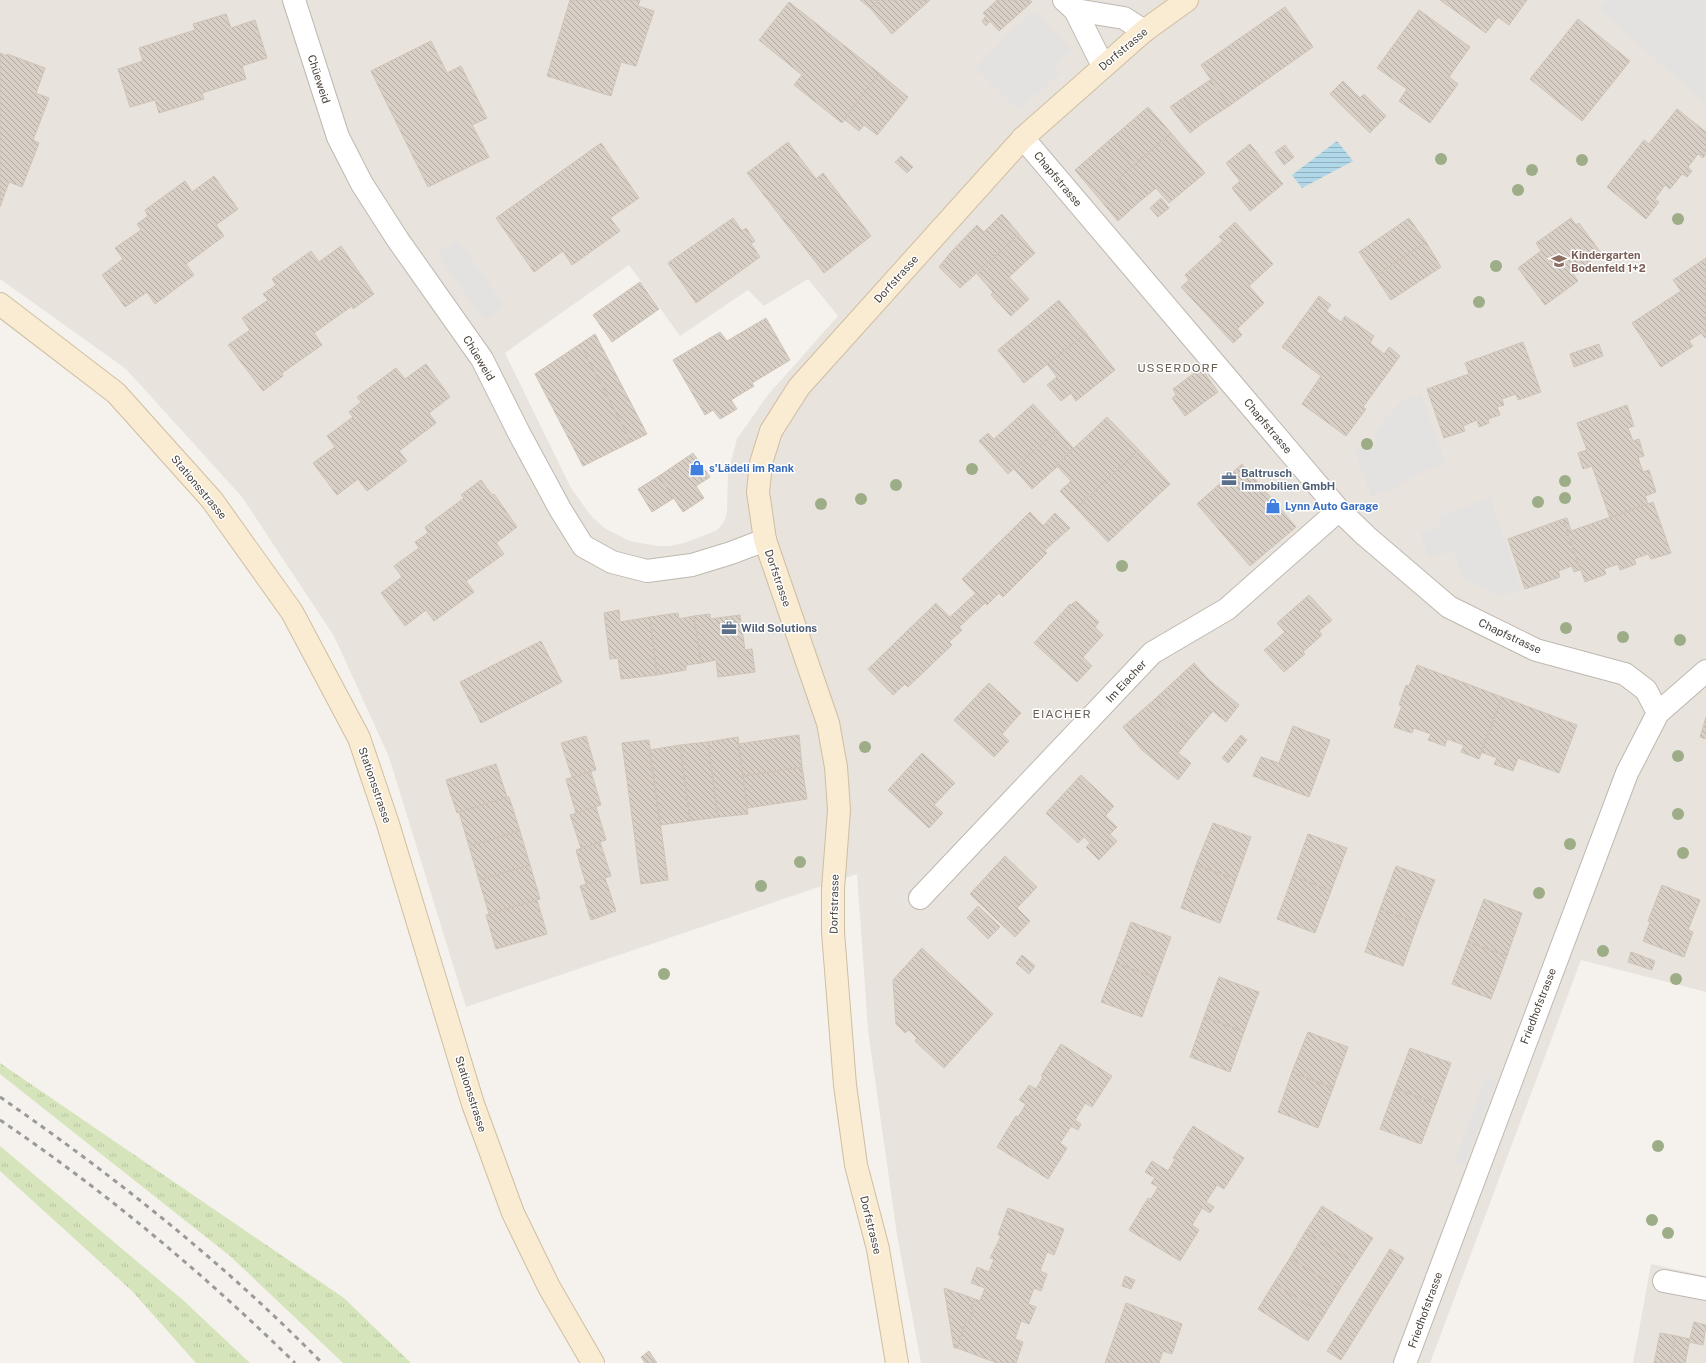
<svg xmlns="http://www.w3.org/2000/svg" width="1706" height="1363" font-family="'Public Sans',sans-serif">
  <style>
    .residential { fill: #e8e3dc; fill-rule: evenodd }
    .grass { fill: url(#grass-tufts) }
    .parking { fill: #e4e2e0 }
    .water { fill: url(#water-rules) }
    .building { fill: url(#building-back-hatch); stroke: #cfc4b7 }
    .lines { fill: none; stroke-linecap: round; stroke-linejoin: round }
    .street-casing { stroke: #bfb8b0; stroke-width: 24 }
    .secondary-casing { stroke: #cfbea2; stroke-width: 24 }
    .street { stroke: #fff; stroke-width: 22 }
    .secondary { stroke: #f9ecd2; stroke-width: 22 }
    .rail { stroke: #9a9a9a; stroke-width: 3; stroke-dasharray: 5 5; stroke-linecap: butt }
    .tree { fill: #9cad87 }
    .labels { text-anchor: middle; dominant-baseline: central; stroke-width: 3; stroke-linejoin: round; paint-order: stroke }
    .street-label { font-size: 11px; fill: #49423b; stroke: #fff }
    .education-label { font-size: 11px; font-weight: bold; fill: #785e54; stroke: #fff; text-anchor: start }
    .shop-label { font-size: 11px; font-weight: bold; fill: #366cbe; stroke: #fff; text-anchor: start }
    .service-label { font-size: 11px; font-weight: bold; fill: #4e5e75; stroke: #fff; text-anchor: start }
    .neighbourhood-label { font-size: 12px; letter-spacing: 1px; fill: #6a5f53; stroke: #fff }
  </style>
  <defs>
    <pattern id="grass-tufts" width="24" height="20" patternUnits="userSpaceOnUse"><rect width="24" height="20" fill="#d5e4bb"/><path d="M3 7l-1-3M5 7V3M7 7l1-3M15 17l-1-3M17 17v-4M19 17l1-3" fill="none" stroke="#b8c5a2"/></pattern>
    <pattern id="water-rules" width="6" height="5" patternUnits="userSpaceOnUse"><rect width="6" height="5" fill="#b1d8e9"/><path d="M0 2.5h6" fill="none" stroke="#92b1be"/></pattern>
    <pattern id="building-back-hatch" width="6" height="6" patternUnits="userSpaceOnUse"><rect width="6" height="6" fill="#d8cfc6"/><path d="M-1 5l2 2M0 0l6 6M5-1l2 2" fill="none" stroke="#b1aaa2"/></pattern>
  </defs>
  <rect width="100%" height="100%" fill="#f5f2ed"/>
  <path class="residential" d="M0 0H1706V992L1581 960 1430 1363H921L897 1235 868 1030 857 874 466 1007 389 757 334 636 242 497 126 369 0 279ZM629 265 680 336 748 290 764 306 808 279 838 316 767 396 737 439 728 473 727 511 724 522 717 530 708 534 684 543 669 546H657L630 541 606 529 592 517 571 488 505 353Z
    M1651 1264 1706 1276V1363H1633Z"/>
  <path class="grass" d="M0 1063 344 1298 411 1363H343L230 1256 0 1074Z
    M0 1146 184 1301 250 1363H196L132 1291 0 1171Z"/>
  <path class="parking" d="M1606 0H1706V104L1599 9Z
    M1034 12 1072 50 1055 67 1060 73 1037 95 1035 94 1019 111 975 68 1012 30Z
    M457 239 505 306 485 321 437 254Z
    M1421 394 1446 464 1418 474 1394 489 1371 497 1355 451 1377 444 1374 433 1400 402Z
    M1490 498 1522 589 1501 596 1463 579 1453 550 1429 558 1420 533 1442 525 1438 516Z
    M1486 1077 1496 1080 1464 1166 1454 1162Z"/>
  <path class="water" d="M1337 141 1353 161 1302 188 1292 175Z"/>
  <path class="building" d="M570 0H640L638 6 654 11 636 66 621 62 611 96 547 76Z
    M860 0H879L870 8Z
    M879 0H930L892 34 870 8Z
    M997 0H1030L1032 2 999 31 990 21 986 26 982 21 986 16 983 13Z
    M1440 0H1527L1509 25 1498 17 1486 33Z
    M789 2 879 73 842 123 794 85 802 75 759 40Z
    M1285 7 1313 47 1229 106 1201 65Z
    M1419 10 1470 47 1449 77 1458 84 1430 123 1399 101 1407 89 1377 68Z
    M226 14 231 28 255 20 267 58 242 66 246 79 202 93 204 99 159 113 155 100 130 107 118 69 143 61 139 48 195 30 193 24Z
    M1578 19 1630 61 1582 121 1530 79Z
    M431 41 447 73 461 66 487 118 472 125 489 157 428 187 371 71Z
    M0 53 7 56V54L45 68 36 93 49 98 33 140 39 143 22 187 9 182 0 207Z
    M879 73 908 97 877 135 864 125 859 131 844 119Z
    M1210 80 1229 106 1203 123 1183 98Z
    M1343 81 1360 98 1364 94 1386 116 1370 133 1330 94Z
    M1183 98 1203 123 1190 133 1170 107Z
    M1148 107 1171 133 1136 164 1113 137Z
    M1677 109 1706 132V154L1703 158 1698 154 1688 167 1692 171 1687 177 1682 174 1670 189 1665 185 1655 199 1659 202 1646 219 1607 187 1644 140 1649 144Z
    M1171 133 1205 173 1169 203 1156 188 1138 203 1118 179Z
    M1113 137 1136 164 1118 179 1138 203 1118 221 1075 170Z
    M788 142 816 179 823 173 871 236 824 273 747 173Z
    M601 143 639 198 610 218 620 231 572 265 563 251 534 272 496 218Z
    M1250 144 1283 184 1250 211 1232 188 1240 181 1226 163Z
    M1285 145 1294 157 1284 165 1275 152Z
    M901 156 913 167 907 173 895 162Z
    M214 176 238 209 216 225 224 236 186 264 194 275 155 304 147 292 125 307 102 275 123 259 115 248 141 230 137 224 148 216 145 210 185 181 192 192Z
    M1161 198 1169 208 1158 217 1150 208Z
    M1002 214 1019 234 960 288 939 267 951 252 977 225 984 232Z
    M733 218 742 231 746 228 755 241 751 244 760 257 696 303 668 263Z
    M1409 218 1426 242 1375 276 1359 252Z
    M1571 218 1576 225 1579 223 1601 253 1573 274 1578 281 1545 305 1518 268 1541 251 1536 243Z
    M1235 222 1273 264 1249 286 1264 303 1237 329 1242 335 1233 343 1181 287 1189 280 1185 275 1223 240 1219 237Z
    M1019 234 1035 253 1009 277 1029 299 1011 316 991 295 993 292 977 274Z
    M1426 242 1441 267 1391 300 1375 276Z
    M341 246 374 294 353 309 352 306 314 333 322 345 282 373 283 376 263 391 228 345 250 330 242 318 268 300 263 294 276 285 272 279 311 251 319 262Z
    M1706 258V337L1705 338 1701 333 1689 341 1693 346 1661 367 1632 323 1681 291 1673 280Z
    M640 282 659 309 612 342 593 315Z
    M1319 296 1331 305 1326 311 1341 322 1345 316 1374 336 1370 343 1384 354 1389 347 1400 356 1363 407 1366 409 1346 436 1302 404 1321 376 1282 347Z
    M1059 300 1086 333 1024 383 998 350Z
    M766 318 790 360 752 383 754 386 731 400 737 409 720 419 713 410 705 415 673 360 720 332 727 341Z
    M1086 333 1115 370 1076 401 1071 393 1061 401 1047 385 1057 377 1047 364Z
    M595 334 647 434 631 442 580 344Z
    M1523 342 1541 392 1518 400 1516 394 1502 399 1504 405 1497 407 1500 415 1488 419 1489 423 1479 427 1477 420 1463 426 1465 431 1444 438 1427 389 1469 374 1465 363Z
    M580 344 631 442 583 466 535 374Z
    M1599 344 1603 356 1574 367 1570 354Z
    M426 364 450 397 429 413 436 423 399 451 407 461 367 491 358 479 337 495 313 463 335 447 327 436 353 417 349 412 361 402 357 397 396 368 405 379Z
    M1201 368 1218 392 1185 416 1172 398 1176 395 1173 389Z
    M1033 404 1057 430 1008 474 979 441 988 433 994 439Z
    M1627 405 1634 426 1628 428 1633 441 1639 439 1644 456 1638 458 1643 472 1649 470 1656 492 1645 496 1648 504 1610 518 1592 466 1583 469 1578 453 1587 450 1577 423Z
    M1107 417 1139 450 1076 508 1060 491 1071 481 1056 465Z
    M1057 430 1073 448 1056 465 1057 467 1032 489 1014 469Z
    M1139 450 1170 484 1108 542 1076 508Z
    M693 453 710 477 696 486 704 498 683 512 659 476Z
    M1242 464 1296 527 1250 566 1197 504Z
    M659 476 674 498 652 512 638 489Z
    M481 480 492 495 494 494 517 527 496 543 504 554 466 581 474 592 434 621 426 610 405 626 381 593 402 577 394 566 419 548 415 542 428 533 425 527 464 498 461 495Z
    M1653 502 1671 553 1651 559 1648 554 1634 559 1636 564 1620 570 1618 564 1604 569 1606 574 1585 582 1563 519 1567 518 1571 531Z
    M1030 512 1043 526 1055 513 1070 528 1044 551 1047 553 1003 597 999 593 987 605 962 579Z
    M1563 519 1580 570 1574 572 1572 566 1558 571 1560 577 1525 589 1508 539Z
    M976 593 985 603 959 627 950 617Z
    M1309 595 1332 620 1319 631 1322 635 1303 652 1305 654 1284 672 1264 650 1285 632 1277 623Z
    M1076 601 1099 622 1095 627 1103 635 1083 657 1092 666 1077 682 1034 643 1070 604 1071 605Z
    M936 603 962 630 949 642 952 645 908 687 905 684 893 695 868 669Z
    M619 610 620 622 650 617 657 675 621 679 618 658 610 659 604 613Z
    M678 613 679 619 694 616 701 663 686 665V670L657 675 650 617Z
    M710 614V619L740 615 745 650 752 649 755 672 718 677 716 660 701 663 694 616Z
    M541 641 562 682 481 723 460 682Z
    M1194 663 1208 679 1239 705 1226 722 1213 711 1193 734 1179 722 1178 723 1156 698Z
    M1417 665 1502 697 1479 759 1461 752 1464 745 1447 739 1445 746 1428 740 1431 734 1414 728 1412 733 1394 727 1402 706 1399 705 1406 685 1409 686Z
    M989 683 1021 713 1002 734 1009 741 994 757 954 720Z
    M1502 697 1577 725 1559 773 1518 758 1513 771 1494 764 1497 758 1481 752Z
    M1156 698 1178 723 1179 722 1193 734 1178 753 1191 763 1178 780 1142 750 1123 727Z
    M1706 717V739L1700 737Z
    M1293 726 1330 740 1309 797 1253 776 1261 757 1279 763Z
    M799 735 802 767 743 776 738 744Z
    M1241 735 1247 740 1228 763 1222 758Z
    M586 736 596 770 572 777 561 743Z
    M738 737 748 814 718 817 708 742Z
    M649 740 668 880 641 884 622 743Z
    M708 742 718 817 690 821 680 745Z
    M680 745 690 821 660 825 649 750Z
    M922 753 955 783 934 805 943 813 929 828 888 790Z
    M496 764 507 797 457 813 446 780Z
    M802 767 807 799 747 808 743 776Z
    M591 772 601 805 576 813 566 779Z
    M1081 775 1114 806 1105 816 1117 827 1110 834 1117 841 1099 860 1086 847 1090 843 1084 837 1078 843 1046 813Z
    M507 797H509L520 831 469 846 459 812Z
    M596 807 606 840 581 848 570 815Z
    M1213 823 1251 837 1236 879 1196 865Z
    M520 831 530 865 479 880 469 846Z
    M1308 834 1347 848 1331 891 1293 876Z
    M600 842 611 876 586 884 576 850Z
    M1005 856 1037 887 1017 908 1030 921 1015 937 970 894Z
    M530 865 540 899 489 914 479 880Z
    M1196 865 1236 879 1220 923 1181 908Z
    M1396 866 1435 880 1418 923 1380 909Z
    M1293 876 1331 891 1315 933 1277 919Z
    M605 878 616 911 591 920 580 886Z
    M1662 885 1700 900 1688 930 1693 932 1684 957 1643 941 1650 922 1648 921Z
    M1484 899 1522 913 1507 956 1468 942Z
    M537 900 547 934 496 949 486 915Z
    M978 906 1000 927 988 939 967 918Z
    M1380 909 1418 923 1403 966 1365 952Z
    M1131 922 1171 937 1156 978 1116 963Z
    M1468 942 1507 956 1491 999 1452 984Z
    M922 948 993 1014 944 1068 915 1041 917 1038 909 1030 905 1033 896 1024 893 980Z
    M1631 952 1655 961 1652 970 1628 962Z
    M1022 955 1035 966 1029 974 1016 963Z
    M1116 963 1156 978 1142 1017 1101 1002Z
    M1219 977 1259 992 1244 1032 1204 1017Z
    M1204 1017 1244 1032 1230 1072 1190 1057Z
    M1308 1032 1348 1047 1333 1088 1292 1072Z
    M1061 1044 1112 1076 1092 1107 1085 1103 1075 1120 1081 1124 1078 1130 1071 1126 1060 1143 1067 1148 1048 1179 997 1147 1016 1116 1018 1117 1026 1104 1019 1100 1024 1093 1029 1085 1036 1089 1043 1077 1041 1076Z
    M1410 1048 1451 1063 1436 1104 1395 1088Z
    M1292 1072 1333 1088 1318 1128 1278 1112Z
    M1395 1088 1436 1104 1421 1144 1380 1129Z
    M1193 1126 1244 1158 1224 1189 1217 1185 1206 1202 1214 1207 1210 1213 1202 1208 1192 1225 1199 1230 1180 1261 1129 1230 1148 1198 1151 1199 1158 1187 1151 1183 1155 1178 1145 1172 1152 1161 1168 1171 1175 1159 1173 1158Z
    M1322 1206 1373 1238 1356 1264 1305 1232Z
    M1008 1208 1064 1229 1054 1255 1047 1252 1040 1271 1047 1274 1041 1291 1034 1288 1028 1304 1036 1307 1029 1324 1021 1321 1015 1339 1023 1342 1016 1363H997L957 1348 966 1321 969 1322 974 1310 971 1309 975 1299 980 1301 985 1288 971 1283 977 1267 989 1272 994 1259 990 1258 1001 1236 998 1235Z
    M1305 1232 1356 1264 1340 1289 1290 1258Z
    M1390 1249 1404 1258 1341 1360 1327 1351Z
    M1290 1258 1340 1289 1324 1315 1274 1283Z
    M1125 1276 1135 1280 1131 1289 1122 1286Z
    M1274 1283 1324 1315 1308 1341 1258 1309Z
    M944 1288 975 1299 971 1309 974 1310 969 1322 966 1321 957 1348H954Z
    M1126 1303 1182 1324 1172 1354 1163 1351 1159 1363H1105Z
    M1694 1322 1706 1325 1703 1345 1689 1342Z
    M1660 1333 1676 1336 1670 1363H1654Z
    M1676 1336 1690 1339 1685 1363H1670Z
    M649 1351 657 1363H645L641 1357Z"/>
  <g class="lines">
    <g class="street-casing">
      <path id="street" d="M294 0 338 137 362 184 398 240 482 359 519 433 560 509 583 546 612 562 647 571 692 565 731 553 765 540
        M1064 0 1075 10 1103 66
        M1075 10 1124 18 1144 31
        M1023 138 1339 510 1366 536 1449 607 1536 650 1625 674 1646 690 1658 713
        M920 898 1152 653 1227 609 1339 510
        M1664 1281 1706 1289
        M1405 1363 1627 773 1658 713 1706 671"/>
    </g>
    <g class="secondary-casing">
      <path id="secondary" d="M0 304 116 393 212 500 292 612 359 738 388 824 473 1104 513 1213 549 1287 593 1363
        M897 1363 878 1249 856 1165 845 1085 833 932V889L839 810 836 767 828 723 765 540 758 492 761 463 771 431 799 387 1023 138 1144 31 1187 0"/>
    </g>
    <use href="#street" class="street"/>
    <use href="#secondary" class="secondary"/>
    <path class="rail" d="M0 1097C114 1176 224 1263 322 1363
      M0 1120C105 1191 204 1274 295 1363"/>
  </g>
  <g class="tree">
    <circle cx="1441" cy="159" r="6"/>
    <circle cx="1582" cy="160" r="6"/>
    <circle cx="1532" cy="170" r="6"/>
    <circle cx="1518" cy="190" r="6"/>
    <circle cx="1678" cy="219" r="6"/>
    <circle cx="1496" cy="266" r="6"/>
    <circle cx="1479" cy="302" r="6"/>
    <circle cx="1367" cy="444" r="6"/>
    <circle cx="972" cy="469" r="6"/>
    <circle cx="1565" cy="481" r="6"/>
    <circle cx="896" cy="485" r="6"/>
    <circle cx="1565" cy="498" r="6"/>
    <circle cx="861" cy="499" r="6"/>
    <circle cx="1538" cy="502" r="6"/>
    <circle cx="821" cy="504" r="6"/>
    <circle cx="1122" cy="566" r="6"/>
    <circle cx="1566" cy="628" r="6"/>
    <circle cx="1623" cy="637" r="6"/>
    <circle cx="1680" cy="640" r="6"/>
    <circle cx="865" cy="747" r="6"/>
    <circle cx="1678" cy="756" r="6"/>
    <circle cx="1678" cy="814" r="6"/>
    <circle cx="1570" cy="844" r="6"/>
    <circle cx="1683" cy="853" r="6"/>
    <circle cx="800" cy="862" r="6"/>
    <circle cx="761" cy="886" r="6"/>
    <circle cx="1539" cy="893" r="6"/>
    <circle cx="1603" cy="951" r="6"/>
    <circle cx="664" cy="974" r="6"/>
    <circle cx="1676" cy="979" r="6"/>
    <circle cx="1658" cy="1146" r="6"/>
    <circle cx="1652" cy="1220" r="6"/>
    <circle cx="1668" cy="1233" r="6"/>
  </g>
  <defs>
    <g id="school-bare" transform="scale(1.2)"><path d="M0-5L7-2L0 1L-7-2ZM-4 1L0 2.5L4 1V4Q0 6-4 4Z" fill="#8d6e63" stroke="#fff" stroke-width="2.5" paint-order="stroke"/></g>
    <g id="shop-bare" transform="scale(1.2)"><path d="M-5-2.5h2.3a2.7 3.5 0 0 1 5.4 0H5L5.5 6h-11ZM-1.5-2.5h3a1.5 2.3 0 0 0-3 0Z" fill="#3f7fe0" stroke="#fff" stroke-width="2.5" paint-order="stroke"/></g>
    <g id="office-bare" transform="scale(1.2)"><path d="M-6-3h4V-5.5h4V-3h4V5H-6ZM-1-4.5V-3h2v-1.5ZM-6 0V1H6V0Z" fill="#5c6f8a" stroke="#fff" stroke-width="2.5" paint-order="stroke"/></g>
  </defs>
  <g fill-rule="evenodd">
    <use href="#school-bare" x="1559" y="261"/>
    <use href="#shop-bare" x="697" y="468"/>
    <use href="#office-bare" x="1229" y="479"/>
    <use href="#shop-bare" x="1273" y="506"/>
    <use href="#office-bare" x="729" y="628"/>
  </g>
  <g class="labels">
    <g class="street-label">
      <text transform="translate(1123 49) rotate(-40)">Dorfstrasse</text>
      <text transform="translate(319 79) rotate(72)">Chüeweid</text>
      <text transform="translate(1058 179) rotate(50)">Chapfstrasse</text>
      <text transform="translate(896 279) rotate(-48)">Dorfstrasse</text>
      <text transform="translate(479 358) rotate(59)">Chüeweid</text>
      <text transform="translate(1268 426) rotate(50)">Chapfstrasse</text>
      <text transform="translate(199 487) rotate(50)">Stationsstrasse</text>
      <text transform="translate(778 578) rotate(71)">Dorfstrasse</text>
      <text transform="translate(1510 636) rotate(25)">Chapfstrasse</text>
      <text transform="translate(1126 681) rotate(-47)">Im Eiacher</text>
      <text transform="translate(375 785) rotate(71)">Stationsstrasse</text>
      <text transform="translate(834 904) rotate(-89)">Dorfstrasse</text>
      <text transform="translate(1538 1006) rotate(-69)">Friedhofstrasse</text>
      <text transform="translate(471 1094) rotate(72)">Stationsstrasse</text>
      <text transform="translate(871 1225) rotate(76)">Dorfstrasse</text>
      <text transform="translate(1425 1310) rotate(-70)">Friedhofstrasse</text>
    </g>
    <g class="education-label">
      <text x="1571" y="255">Kindergarten<tspan x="1571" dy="13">Bodenfeld 1+2</tspan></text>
    </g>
    <g class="shop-label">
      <text x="709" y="468">s'Lädeli im Rank</text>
      <text x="1285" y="506">Lynn Auto Garage</text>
    </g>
    <g class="service-label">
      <text x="1241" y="473">Baltrusch<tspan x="1241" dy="13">Immobilien GmbH</tspan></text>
      <text x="741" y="628">Wild Solutions</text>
    </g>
    <g class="neighbourhood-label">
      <text x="1178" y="368">USSERDORF</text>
      <text x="1062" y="714">EIACHER</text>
    </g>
  </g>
</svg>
